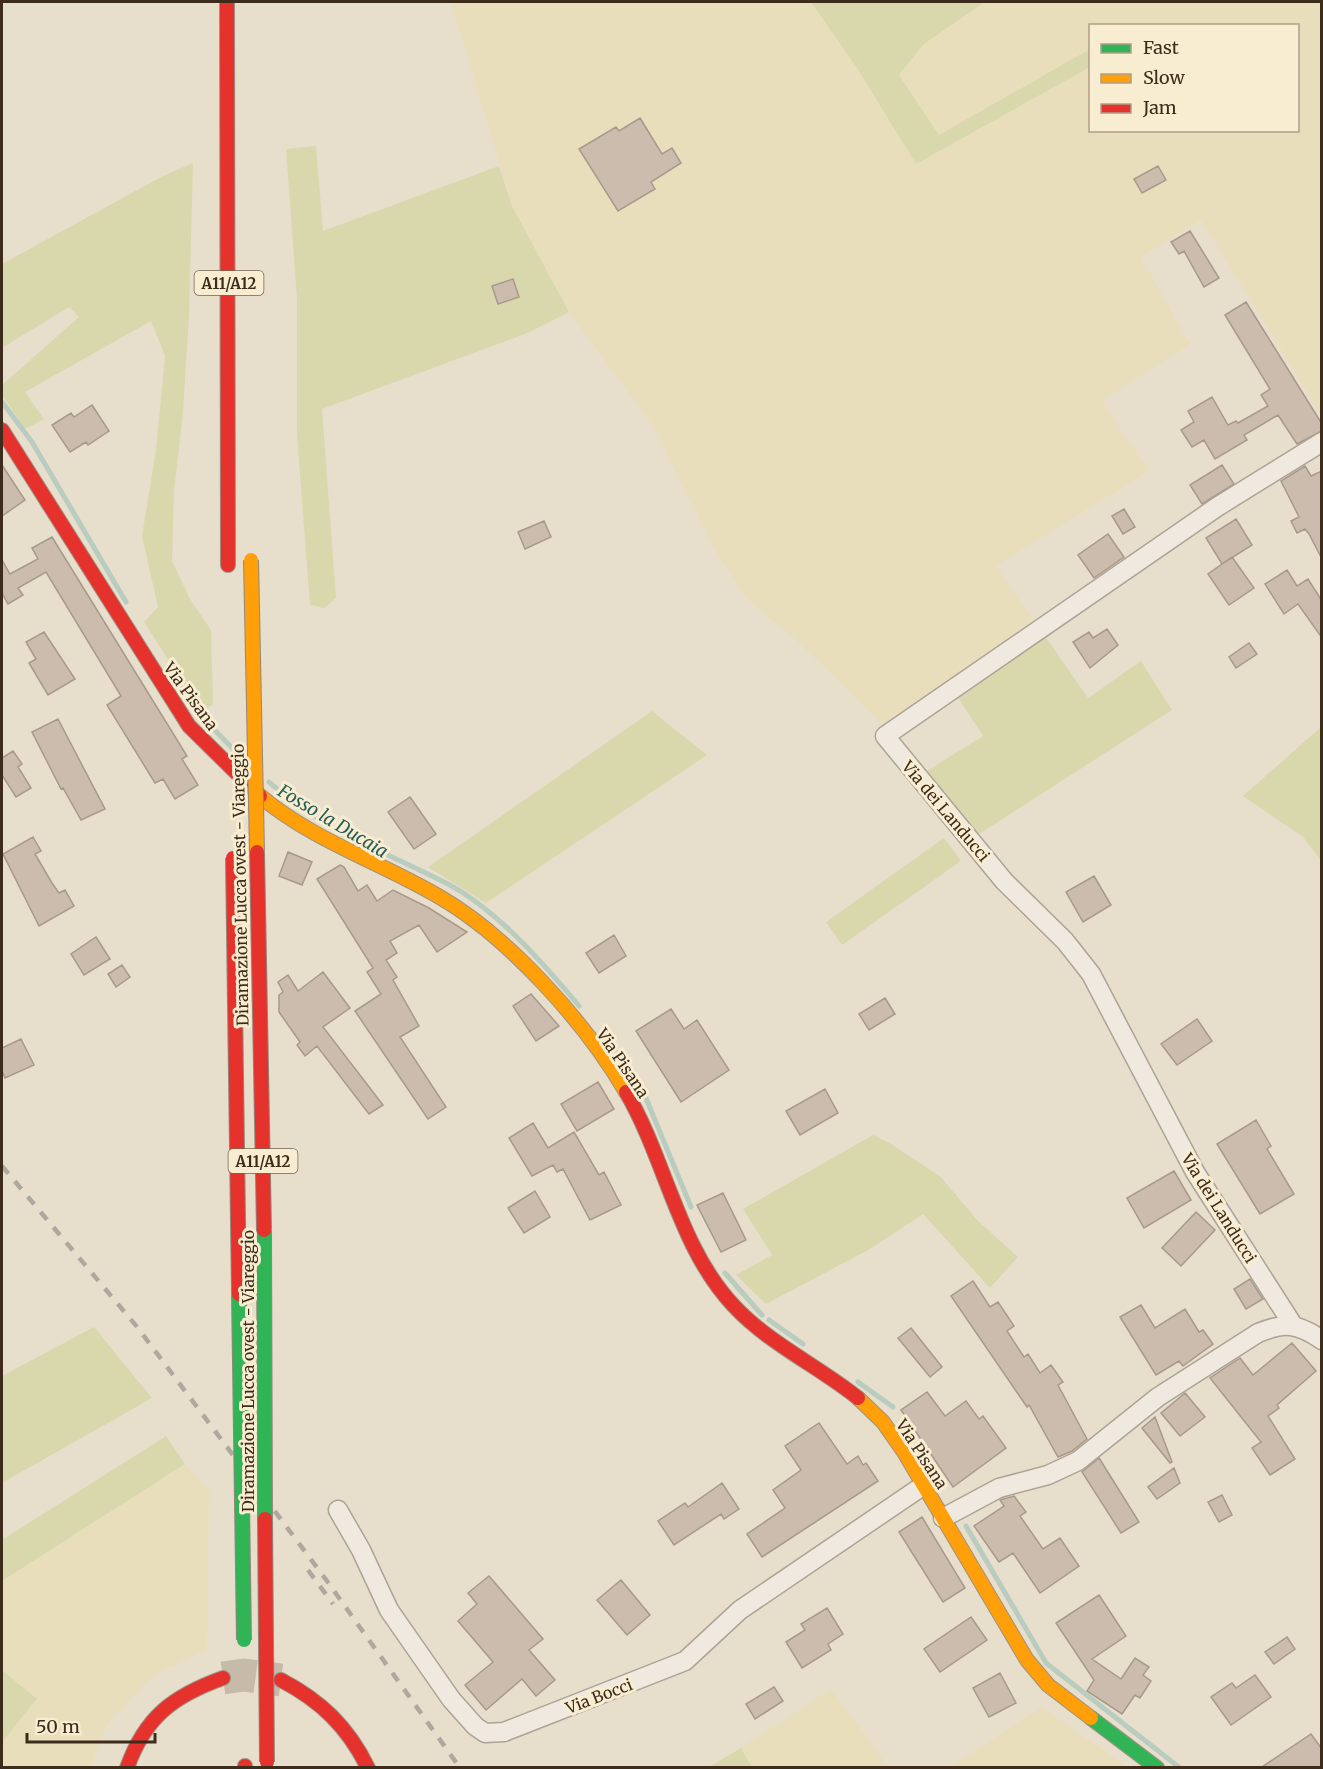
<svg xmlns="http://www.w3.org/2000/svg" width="1323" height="1769" font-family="Merriweather,serif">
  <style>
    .farmland { fill: #e9debb; fill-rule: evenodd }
    .green { fill: #d9d8ad }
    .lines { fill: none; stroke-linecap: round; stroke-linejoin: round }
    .stream { stroke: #b8ccbf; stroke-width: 5 }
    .building { fill: #ccbcad; stroke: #a8998b; stroke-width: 1.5 }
    .highway-tunnel { stroke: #c6baa9; stroke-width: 33; stroke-dasharray: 33 16; stroke-linecap: butt }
    .street-casing { stroke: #ada396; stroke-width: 21 }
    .fast-casing { stroke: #9d9285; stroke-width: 16 }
    .slow-casing { stroke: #9d9285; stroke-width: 16 }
    .jam-casing { stroke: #9d9285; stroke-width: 16 }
    .street { stroke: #efe9df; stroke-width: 18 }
    .fast { stroke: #30b455; stroke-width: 14 }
    .slow { stroke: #ff9f0a; stroke-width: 14 }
    .jam { stroke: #e5322d; stroke-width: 14 }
    .rail { stroke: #aea89f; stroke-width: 4.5; stroke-dasharray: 10 10; stroke-linecap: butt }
    .fast-bridge-casing { stroke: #92887c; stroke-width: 16; stroke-linecap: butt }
    .slow-bridge-casing { stroke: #92887c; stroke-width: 16; stroke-linecap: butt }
    .jam-bridge-casing { stroke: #92887c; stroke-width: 16; stroke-linecap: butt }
    .fast-bridge { stroke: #30b455; stroke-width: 14 }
    .slow-bridge { stroke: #ff9f0a; stroke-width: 14 }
    .jam-bridge { stroke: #e5322d; stroke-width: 14 }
    .labels { text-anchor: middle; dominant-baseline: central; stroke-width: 6; stroke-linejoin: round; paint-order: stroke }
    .shield { fill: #f9edd1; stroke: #756552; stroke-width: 1.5 }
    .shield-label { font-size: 15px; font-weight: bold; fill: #3d2b1c }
    .street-label { font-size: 16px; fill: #3d2b1c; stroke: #f9edd1 }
    .water-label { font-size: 18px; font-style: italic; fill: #295e59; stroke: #f9edd1 }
  </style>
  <rect width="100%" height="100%" fill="#e8decc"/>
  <path class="farmland" d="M451 2H1321V414L1201 220 1141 257 1190 344 1102 401 1149 471 996 566 1045 636 957 696 942 685 882 724 798 642 744 596 711 543 650 422 569 312 512 206ZM1090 26H1298V130H1090Z
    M185 1464 209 1490 207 1649 156 1674 106 1725 91 1767 2 1768V1742L37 1699 2 1670V1581Z
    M831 1689 889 1767H752L741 1748Z
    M1042 1707 1127 1767H950Z"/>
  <path class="green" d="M811 2H985L924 44 899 75 939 135 1090 49V67L916 164 857 68Z
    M316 146 323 231 499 166 512 206 569 312 530 332 322 409 336 598 324 608 310 605 297 435V299L286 149Z
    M193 163 189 315 183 412 174 492 172 561 190 599 211 630 213 704 202 712 144 622 158 607 142 536 156 450 165 356 151 321 25 392 44 419 25 429 2 395V385L79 317 69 307 2 348V264L161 177Z
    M1045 636 1088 698 1141 661 1172 710 976 836 922 774 983 736 957 696Z
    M652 711 707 755 486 903 428 867Z
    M1321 727V861L1303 837 1243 796Z
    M944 838 961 861 842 945 826 922Z
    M873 1135 891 1144 941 1177 977 1220 1018 1257 990 1288 923 1214 870 1249 766 1304 736 1275 772 1255 743 1209Z
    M94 1327 152 1398 2 1483V1376Z
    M166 1436 185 1464 2 1581V1540Z
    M2 1670 37 1699 2 1742Z
    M741 1748 752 1767H709Z"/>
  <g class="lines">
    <path class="stream" d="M2 402 32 442 126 602
      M177 684 200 715 242 758
      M269 782C320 829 388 853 448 884 497 910 544 964 579 1006
      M602 1034 628 1066 643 1091 691 1207
      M725 1273 762 1315
      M769 1320 803 1344
      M858 1382 893 1407
      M918 1448 934 1476
      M966 1526 1046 1663 1180 1768"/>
  </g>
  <path class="building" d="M640 118 662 154 672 148 681 163 651 182 655 189 618 211 579 149 616 127 619 131Z
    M1158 166 1166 180 1142 193 1134 179Z
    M1190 231 1219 278 1204 287 1184 251 1179 254 1171 242Z
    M513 279 519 297 498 304 492 286Z
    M1246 302 1322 424V431L1297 444 1278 415 1244 435 1247 440 1215 459 1204 440 1192 447 1181 430 1194 422 1188 411 1212 397 1228 425 1236 421 1238 423 1268 406 1261 395 1270 389 1225 315Z
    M92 405 109 431 88 445 86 442 70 452 52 425 71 413 74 417Z
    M2 465 25 500 2 516Z
    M1222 465 1234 484 1202 504 1190 485Z
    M1305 466 1311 476 1322 471V559L1309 534 1305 529 1297 533 1291 521 1299 517 1281 481Z
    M1124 509 1135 527 1123 534 1112 516Z
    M1236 519 1252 545 1222 564 1206 538Z
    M544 521 551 537 525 549 518 532Z
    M1108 534 1124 557 1094 578 1078 555Z
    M52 537 187 756 182 759 198 785 175 799 163 779 155 783 107 705 121 696 46 572 18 588 23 595 8 604 2 593V560L10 574 38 559 32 548Z
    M1232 557 1254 588 1229 605 1208 574Z
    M1287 570 1297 586 1308 579 1322 601V638L1298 604 1284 614 1265 584Z
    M1107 629 1118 645 1090 668 1073 642 1089 632 1093 638Z
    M44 632 75 679 48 695 29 663 36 659 26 642Z
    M1249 643 1257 654 1236 668 1229 657Z
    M58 719 105 809 81 820 63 788 61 789 32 732Z
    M13 751 22 764 18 767 31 788 16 797 2 775V758Z
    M410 797 436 834 414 849 388 812Z
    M33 837 41 851 35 854 52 883 59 893 65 890 74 906 39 926 3 854Z
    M288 852 312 862 302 885 279 876Z
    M340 865 344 867 358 891 367 885 377 901 393 890 429 908 467 932 437 952 419 925 390 941 397 953 386 960 397 977 393 980 419 1026 400 1037 446 1107 428 1119 355 1011 381 994 367 972 373 968 317 879Z
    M1094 876 1111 905 1083 922 1066 892Z
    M614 935 626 956 599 973 586 953Z
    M96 937 110 959 84 975 71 954Z
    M122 965 130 977 116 987 108 974Z
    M323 972 350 1008 323 1027 383 1105 369 1114 317 1046 305 1056 297 1045 300 1042 279 1012V995L283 992 278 982 288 975 298 991Z
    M531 994 559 1026 536 1041 513 1006Z
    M885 998 895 1014 869 1030 859 1014Z
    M671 1009 684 1029 697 1020 729 1070 681 1102 636 1031Z
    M1197 1019 1212 1041 1177 1065 1161 1044Z
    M21 1039 34 1065 5 1078 2 1071V1048Z
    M598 1082 614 1109 577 1131 561 1104Z
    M825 1089 838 1113 800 1135 786 1111Z
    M1256 1120 1271 1146 1267 1149 1294 1194 1260 1214 1217 1144Z
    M533 1123 548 1148 574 1132 599 1175 604 1172 621 1205 590 1220 563 1169 557 1172 553 1165 532 1176 509 1138Z
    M1174 1171 1191 1200 1144 1228 1127 1198Z
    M535 1191 550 1217 524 1233 508 1208Z
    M723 1193 746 1240 721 1252 697 1205Z
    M1196 1212 1215 1230 1181 1266 1162 1248Z
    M1250 1279 1263 1299 1246 1309 1234 1289Z
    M973 1281 990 1307 998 1302 1014 1326 1007 1331 1024 1357 1028 1354 1040 1373 1051 1365 1063 1382 1058 1385 1087 1439 1072 1451 1058 1457 1029 1405 1027 1407 951 1296Z
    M1141 1305 1155 1328 1185 1309 1199 1332 1203 1330 1213 1344 1183 1366 1179 1361 1156 1375 1120 1317Z
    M911 1328 942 1367 930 1377 898 1338Z
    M1292 1343 1316 1371 1277 1405 1279 1408 1268 1416 1295 1459 1270 1475 1252 1448 1261 1442 1210 1378 1240 1358 1253 1375Z
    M927 1392 945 1416 966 1401 979 1419 983 1416 1006 1448 953 1487 901 1410Z
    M1185 1393 1205 1417 1180 1436 1161 1413Z
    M1155 1417 1172 1462 1170 1463 1142 1428Z
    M819 1423 847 1464 858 1456 863 1465 866 1463 878 1481 762 1557 747 1534 785 1508 773 1490 801 1470 785 1446Z
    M1099 1458 1139 1522 1121 1533 1082 1472Z
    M1174 1468 1180 1483 1157 1499 1148 1487Z
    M722 1483 739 1509 724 1519 721 1514 674 1545 658 1521 685 1503 688 1507Z
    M1222 1495 1232 1515 1219 1522 1208 1502Z
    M1014 1496 1026 1512 1020 1516 1043 1549 1060 1538 1079 1566 1040 1593 1013 1553 999 1562 974 1526 1004 1506 1000 1500Z
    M922 1517 965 1588 943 1602 899 1532Z
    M489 1576 543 1639 529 1650 555 1680 536 1696 522 1679 486 1710 465 1685 493 1662 458 1621 477 1604 468 1593Z
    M621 1580 650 1615 627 1635 597 1600Z
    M1099 1595 1126 1636 1092 1659 1121 1679 1135 1658 1149 1667 1143 1675 1151 1681 1140 1698 1135 1695 1122 1714 1087 1691 1094 1680 1056 1623Z
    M827 1608 843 1634 828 1644 831 1650 802 1668 786 1642 805 1630 801 1624Z
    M971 1617 987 1640 940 1672 924 1649Z
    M1287 1637 1295 1649 1274 1664 1265 1652Z
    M1000 1673 1016 1703 989 1717 973 1688Z
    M1255 1675 1271 1697 1231 1725 1211 1697 1232 1683 1236 1688Z
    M774 1687 783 1701 755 1719 746 1704Z
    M1311 1734 1322 1749V1767H1262Z"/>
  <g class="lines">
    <path class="highway-tunnel" d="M223 1678 244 1675 281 1680"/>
    <g class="street-casing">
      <path id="street" d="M1293 1325 1195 1172 1091 974 1065 941 1004 881 885 736 1217 507 1322 442
        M338 1510 361 1550 389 1610 451 1699 475 1726 485 1733 504 1732 685 1661 740 1610 924 1485
        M943 1518 999 1488 1048 1475 1078 1461 1158 1397 1258 1333C1285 1322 1297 1323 1322 1340"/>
    </g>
    <g class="fast-casing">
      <path id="fast" d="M1091 1718 1157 1768"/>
    </g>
    <g class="slow-casing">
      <path id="slow" d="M260 796C314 841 378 861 438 896 508 936 586 1023 626 1092
        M858 1398 883 1422 904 1452 1027 1660 1048 1685 1091 1718"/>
    </g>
    <g class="jam-casing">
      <path id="jam" d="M227 2 228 565
        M2 430 189 726 260 796
        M626 1092C666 1160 678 1246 733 1305 768 1343 818 1366 858 1398
        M281 1680C321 1701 348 1727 368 1768
        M245 1766V1768
        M127 1768C145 1717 173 1696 223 1678"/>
    </g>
    <use href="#street" class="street"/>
    <use href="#fast" class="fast"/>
    <use href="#slow" class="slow"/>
    <use href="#jam" class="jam"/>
    <path class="rail" d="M2 1166 138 1328 327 1581 460 1768
      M308 1570 333 1604"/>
    <g class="fast-bridge-casing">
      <path id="fast-bridge" d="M264 1230 265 1519
        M239 1294 244 1640"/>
    </g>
    <g class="slow-bridge-casing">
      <path id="slow-bridge" d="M251 560 257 852"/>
    </g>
    <g class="jam-bridge-casing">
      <path id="jam-bridge" d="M257 852 264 1230
        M233 858 239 1294
        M265 1519 267 1762"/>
    </g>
    <use href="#fast-bridge" class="fast-bridge"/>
    <use href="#slow-bridge" class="slow-bridge"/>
    <use href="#jam-bridge" class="jam-bridge"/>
  </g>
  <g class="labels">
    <g class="shield">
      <rect x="194.5" y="271" width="69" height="24" rx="4.5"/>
      <rect x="228.5" y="1149" width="69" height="24" rx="4.5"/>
    </g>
    <g class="shield-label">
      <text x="229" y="283">A11/A12</text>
      <text x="263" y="1161">A11/A12</text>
    </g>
    <g class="street-label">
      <text transform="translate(191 696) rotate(54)">Via Pisana</text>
      <text transform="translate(946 811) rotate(50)">Via dei Landucci</text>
      <text transform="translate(240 885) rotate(-91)">Diramazione Lucca ovest - Viareggio</text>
      <text transform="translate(623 1063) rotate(56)">Via Pisana</text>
      <text transform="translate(1219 1208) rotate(58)">Via dei Landucci</text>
      <text transform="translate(248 1371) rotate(-90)">Diramazione Lucca ovest - Viareggio</text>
      <text transform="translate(922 1454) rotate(57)">Via Pisana</text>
      <text transform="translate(599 1696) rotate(-21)">Via Bocci</text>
    </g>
    <g class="water-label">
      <text transform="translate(333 821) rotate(31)">Fosso la Ducaia</text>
    </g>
  </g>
  <rect width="1323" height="1769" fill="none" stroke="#3d2b1c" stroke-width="6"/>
  <rect x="1089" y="24" width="210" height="108" fill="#f9edd1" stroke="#ae9f89" stroke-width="1.5"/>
  <rect x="1101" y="44" width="30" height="9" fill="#30b455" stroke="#ae9f89" stroke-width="1.5"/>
  <text x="1143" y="54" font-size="18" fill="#3d2b1c">Fast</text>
  <rect x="1101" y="74" width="30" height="9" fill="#ff9f0a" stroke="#ae9f89" stroke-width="1.5"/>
  <text x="1143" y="84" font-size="18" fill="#3d2b1c">Slow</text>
  <rect x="1101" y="104" width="30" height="9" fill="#e5322d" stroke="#ae9f89" stroke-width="1.5"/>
  <text x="1143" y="114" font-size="18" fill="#3d2b1c">Jam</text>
  <path d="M27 1733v9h128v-9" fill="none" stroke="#3d2b1c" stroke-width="3"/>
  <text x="36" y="1733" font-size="18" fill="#3d2b1c" stroke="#f9edd1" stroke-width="4.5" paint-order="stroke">50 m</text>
</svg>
